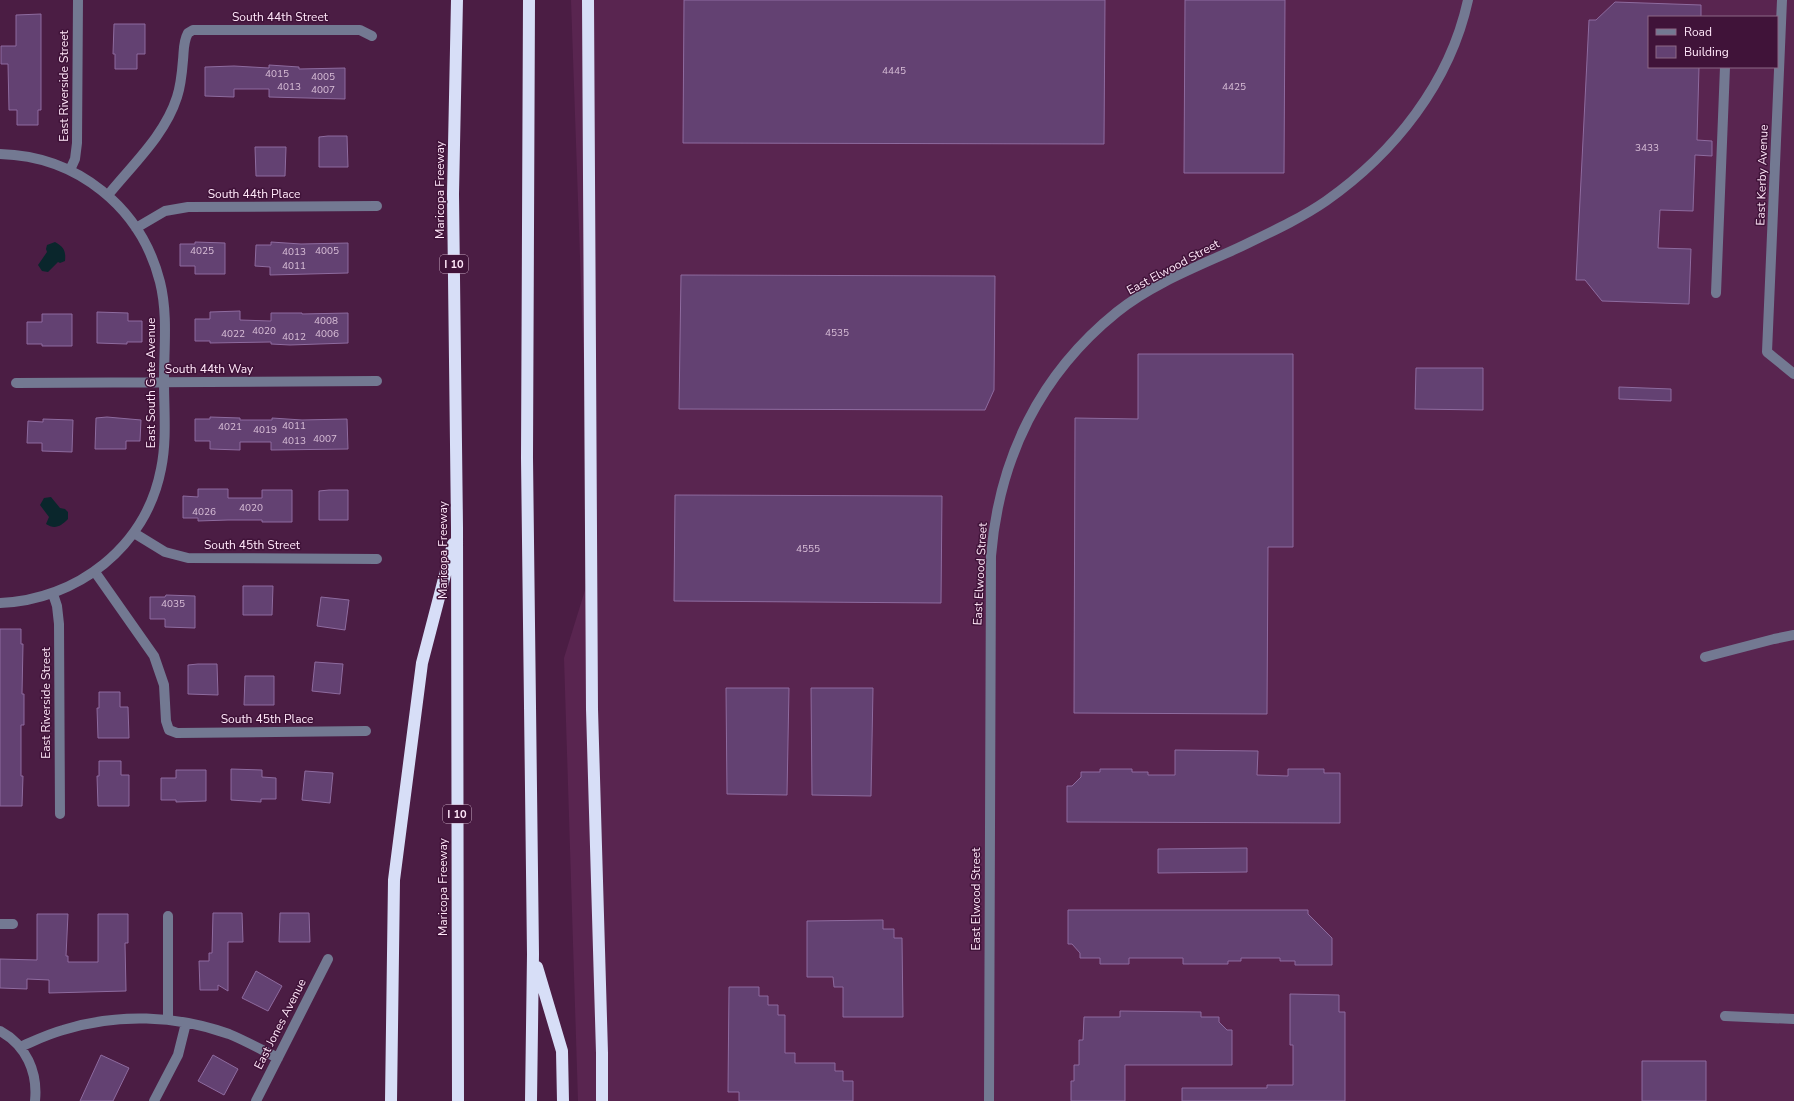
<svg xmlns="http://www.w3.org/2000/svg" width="1794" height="1101" font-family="'Nunito Sans',sans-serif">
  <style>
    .built { fill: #592550; fill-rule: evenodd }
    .water { fill: #0a262c }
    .building { fill: #634172; stroke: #8e6b9f }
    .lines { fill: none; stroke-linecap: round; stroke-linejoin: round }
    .minor { stroke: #737992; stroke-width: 10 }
    .highway { stroke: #d7def7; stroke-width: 12 }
    .labels { text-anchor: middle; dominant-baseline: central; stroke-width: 3; stroke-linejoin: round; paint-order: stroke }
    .number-label { font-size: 10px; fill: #d8bed7 }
    .shield { fill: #401339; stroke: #c6a7bf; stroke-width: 1 }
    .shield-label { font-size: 11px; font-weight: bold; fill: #ffe7f9 }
    .street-label { font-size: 12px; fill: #ffe7f9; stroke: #401339 }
  </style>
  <rect width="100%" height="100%" fill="#4b1d44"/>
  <path class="built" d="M571 0H1794V1101H578L564 658 591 571ZM1649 17H1777V67H1649Z"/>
  <path class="water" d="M55 242C64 247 66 251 65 261L60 263 58 262 48 272 42 271 38 265 47 252 46 249 47 245Z
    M51 497 60 508 65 509 68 512V519C61 526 55 530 46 524L49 517 40 505 44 498Z"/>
  <path class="building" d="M684 0H1105L1104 144 683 143Z
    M1185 0H1285L1284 173H1184Z
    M1615 2 1701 5V17H1649V67H1699L1697 140 1712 141V156L1695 155 1693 211 1660 210 1658 248 1691 249 1689 304 1602 301 1585 280H1576L1589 20H1596Z
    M41 14V110H38V125H17V110H9L8 64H1V46H16V15Z
    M114 24H145V54H137V69H115V54H113Z
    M269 65 299 67V69L345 68V99L269 97V89H234V97L205 96V67L234 66 269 68Z
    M328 136H347L348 167H319V137Z
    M255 147H286L285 176H256Z
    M195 242 225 243V274H195V266H180V244H195Z
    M271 242 301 244 348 243V273L270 275V267L255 266 256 245H271Z
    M681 275 995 276 994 390 985 410 679 409Z
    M240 311V320L271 321V313H302V314L348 313V343L290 345 271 344V342L210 343V341H195V319H210V312Z
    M97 312 128 313V321H142V342H127V344L97 343Z
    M42 314H72V346H42V344H27V322H42Z
    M1138 354H1293V547H1268L1267 714 1074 713 1075 418 1138 419Z
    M1416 368H1483V410L1415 409Z
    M1619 387 1671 389V401L1619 399Z
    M107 417 141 420 140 441H126V449H95L96 418Z
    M210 417 240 418V420H272V418L302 420 347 419 348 449 271 450V442H240V450L210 449V441H195V419H210Z
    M43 419 73 420 72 452 42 451V443H27L28 421 43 422Z
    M198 489H228V498H262V490H292V522H262V520H228L198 521V518H183V496L198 497Z
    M329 490H348V520H319V491Z
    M675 495 942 496 941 603 674 601Z
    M243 586H273L272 615H243Z
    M166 595 195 596V628L165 627V619H150V597H165Z
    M321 597 349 600 345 630 317 626Z
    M0 629H21V644H23L22 694H24V725H21V776H23L22 806H0Z
    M315 662 343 664 340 694 312 691Z
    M198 664H217L218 695 188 694V665Z
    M245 676H274V705H244Z
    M726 688H789L787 795 727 794Z
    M811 688H873L871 796 812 795Z
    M99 692H120V707H128L129 738H98L97 708H99Z
    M1175 750 1258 751 1257 775 1288 776V769H1324V773H1340V823L1067 822V786H1072L1081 777V772H1100V769H1132V772H1148V775H1175Z
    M99 761H121V775H129V806H98L97 776H99Z
    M231 769 262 770V777L276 778V799H261V802L231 800Z
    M176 770H206V801L176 802V800H161V778H176Z
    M305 771 333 773 330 803 302 800Z
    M1247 848V872L1158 873V849Z
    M1068 910H1308V914L1332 938V965H1295V961H1280V958H1241V961H1228V964H1183V958H1129V964H1100V958H1080V953L1072 944H1068Z
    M213 913H242L243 942H228V991L218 985V990H200L199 961H209V953H212Z
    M280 913H309L310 942H279Z
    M37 914H68L66 956H68V962H98V914H128V943H125L126 991 49 993V980L27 979V989L0 988V959L37 960Z
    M883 920V929H894V938H902L903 1017H843V987H834L833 977H807V921Z
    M256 971 282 986 268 1011 242 998Z
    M729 987H759V996H768V1005H778V1015H785V1053H795V1063H835V1071H843V1081H853V1101H739V1092H728Z
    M1290 994 1339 995V1012H1345V1101H1182V1088H1267V1085H1293V1045H1290Z
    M1120 1011 1201 1012V1017H1219V1022L1227 1030H1232V1065H1125V1101H1071V1081H1074V1065H1079V1040H1083L1084 1017H1120Z
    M101 1055 129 1068 113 1101H80Z
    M213 1055 238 1069 224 1095 198 1081Z
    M1642 1061H1706V1101H1642Z"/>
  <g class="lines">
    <path class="minor" d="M1782 0 1767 352 1794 374
      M0 154C77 156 141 207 160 282 168 314 164 348 164 380 164 410 167 441 161 469 146 547 77 600 0 603
      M70 170 75 159 77 143 78 0
      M108 195C133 164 165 135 177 97 181 85 182 73 183 60 184 51 183 42 188 33L193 30H360L372 36
      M136 228 165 211 188 207 377 206
      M1716 293 1725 67
      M16 383 377 381
      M134 533 165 552 188 558 377 559
      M95 572 154 656 164 685 166 721 169 730 177 733 366 731
      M53 594 57 606 59 624 60 814
      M1705 657 1774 639 1794 635
      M0 924H13
      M1725 1016 1794 1019
      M168 1020V916
      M0 1031C26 1045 38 1072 35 1101
      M20 1047C34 1041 48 1034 63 1030 117 1013 176 1015 229 1034 246 1041 262 1050 278 1058
      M154 1101 178 1055 186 1023
      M256 1101 328 959
      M989 1101 991 556C999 458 1040 374 1117 312 1153 283 1199 266 1240 247 1269 233 1300 219 1326 201 1394 153 1450 83 1468 0"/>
    <path class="highway" d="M457 0 453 194 457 527 458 1101
      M529 0 527 458 533 954 531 1101
      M588 0 592 709 602 1053V1101
      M537 967 562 1051 563 1101
      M391 1101 394 880 422 663 453 544"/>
  </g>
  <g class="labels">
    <g class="number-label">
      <text x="894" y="71">4445</text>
      <text x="277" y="74">4015</text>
      <text x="323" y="77">4005</text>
      <text x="289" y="87">4013</text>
      <text x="1234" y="87">4425</text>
      <text x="323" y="90">4007</text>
      <text x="1647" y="148">3433</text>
      <text x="202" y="251">4025</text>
      <text x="327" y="251">4005</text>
      <text x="294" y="252">4013</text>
      <text x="294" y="266">4011</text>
      <text x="326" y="321">4008</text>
      <text x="264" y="331">4020</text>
      <text x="837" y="333">4535</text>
      <text x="233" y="334">4022</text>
      <text x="327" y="334">4006</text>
      <text x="294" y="337">4012</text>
      <text x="294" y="426">4011</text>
      <text x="230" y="427">4021</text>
      <text x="265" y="430">4019</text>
      <text x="325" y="439">4007</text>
      <text x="294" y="441">4013</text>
      <text x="251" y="508">4020</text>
      <text x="204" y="512">4026</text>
      <text x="808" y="549">4555</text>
      <text x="173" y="604">4035</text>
    </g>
    <g class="shield">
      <rect x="440" y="255" width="28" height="18" rx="3"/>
      <rect x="443" y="805" width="28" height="18" rx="3"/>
    </g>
    <g class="shield-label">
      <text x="454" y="264">I 10</text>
      <text x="457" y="814">I 10</text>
    </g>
    <g class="street-label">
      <text x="280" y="17">South 44th Street</text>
      <text transform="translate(64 86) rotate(-90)">East Riverside Street</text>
      <text transform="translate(1762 175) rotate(-88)">East Kerby Avenue</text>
      <text transform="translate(440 190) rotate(-90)">Maricopa Freeway</text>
      <text x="254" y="194">South 44th Place</text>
      <text transform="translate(1173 267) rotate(-28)">East Elwood Street</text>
      <text x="209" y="369">South 44th Way</text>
      <text transform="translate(151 383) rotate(-90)">East South Gate Avenue</text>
      <text x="252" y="545">South 45th Street</text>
      <text transform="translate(443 550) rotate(-90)">Maricopa Freeway</text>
      <text transform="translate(980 574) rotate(-87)">East Elwood Street</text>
      <text transform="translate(46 703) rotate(-90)">East Riverside Street</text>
      <text x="267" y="719">South 45th Place</text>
      <text transform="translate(443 887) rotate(-90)">Maricopa Freeway</text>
      <text transform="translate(976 899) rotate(-90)">East Elwood Street</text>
      <text transform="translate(280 1024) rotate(-63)">East Jones Avenue</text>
    </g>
  </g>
  <rect x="1648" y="16" width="130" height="52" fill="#401339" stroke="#8c6886"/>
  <rect x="1656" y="29" width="20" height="6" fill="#737992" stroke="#8c6886"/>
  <text x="1684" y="36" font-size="12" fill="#ffe7f9">Road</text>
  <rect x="1656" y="46" width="20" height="12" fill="#634172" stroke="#8c6886"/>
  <text x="1684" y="56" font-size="12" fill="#ffe7f9">Building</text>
</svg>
